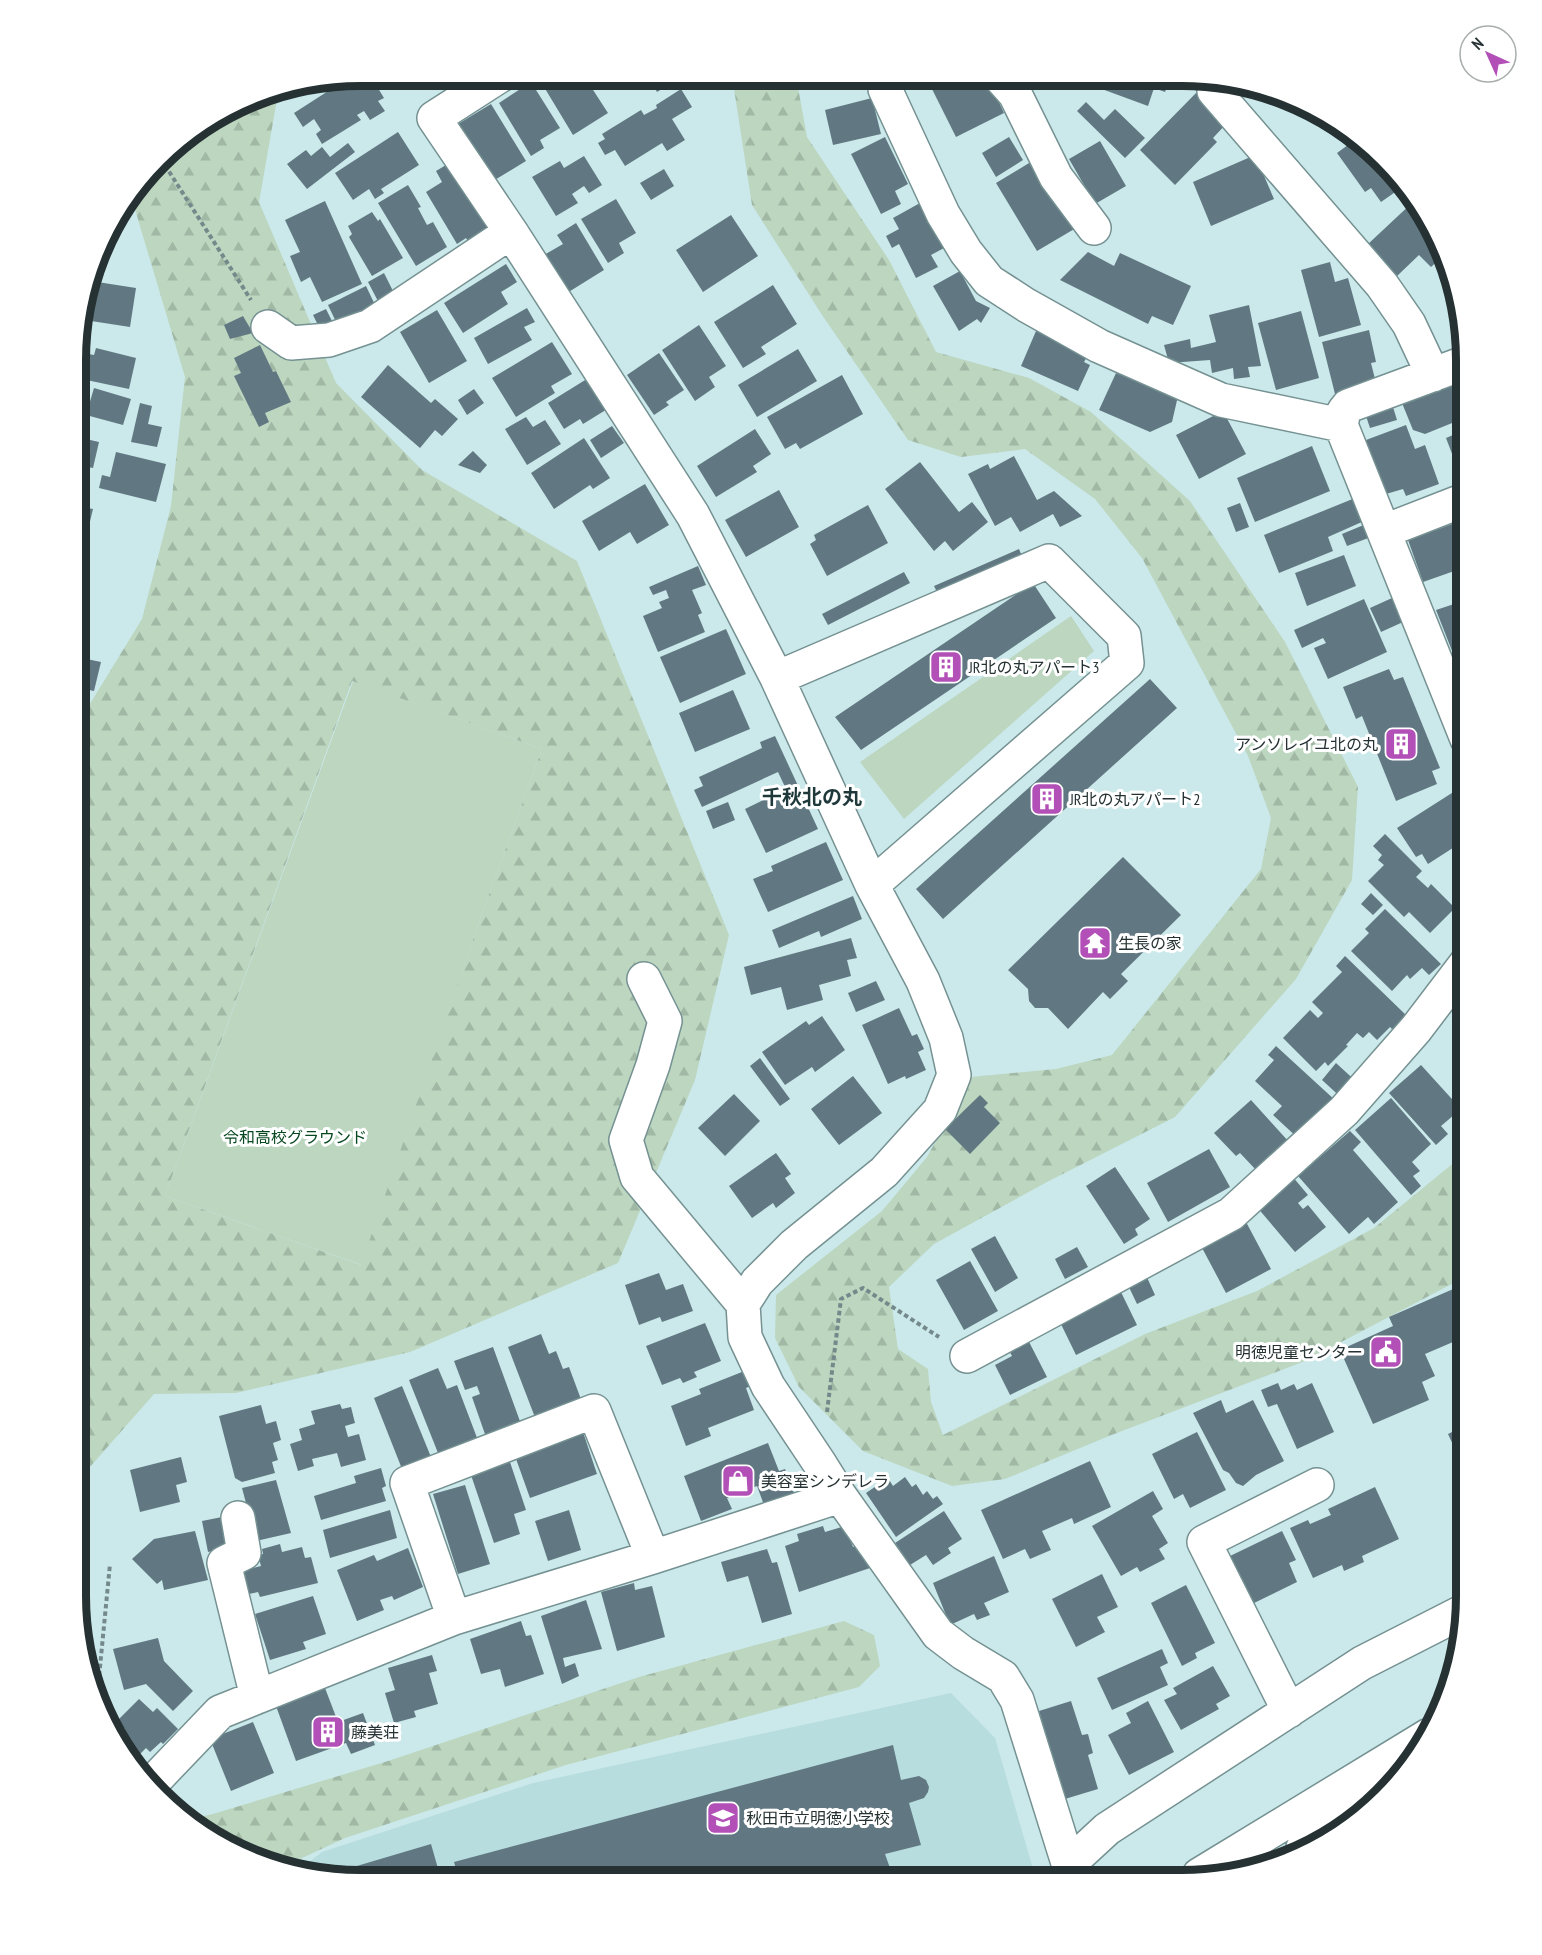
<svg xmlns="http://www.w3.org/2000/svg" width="1542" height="1955" font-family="'PT Sans Narrow','Noto Sans JP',sans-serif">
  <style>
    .built { fill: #b7dddf }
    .green { fill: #bcd6c0 }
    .forest { fill: url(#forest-firs); fill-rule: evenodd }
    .building { fill: #617882 }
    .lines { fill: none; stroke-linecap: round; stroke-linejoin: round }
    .minor-casing { stroke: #759192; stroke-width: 36 }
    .path { stroke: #75898b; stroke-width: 4; stroke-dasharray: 4.5 3; stroke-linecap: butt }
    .minor { stroke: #fff; stroke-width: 33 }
    .labels { text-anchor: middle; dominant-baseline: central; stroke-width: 6; stroke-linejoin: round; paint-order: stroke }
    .poi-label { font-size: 16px; fill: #253132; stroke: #fff; text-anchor: start }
    .park-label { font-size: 16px; fill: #06471f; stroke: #fff }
    .quarter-label { font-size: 20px; font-weight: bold; fill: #1f383a; stroke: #fff }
    .rim { fill: none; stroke: #253132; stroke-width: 8 }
  </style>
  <defs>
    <pattern id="forest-firs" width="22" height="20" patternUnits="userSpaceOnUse" patternTransform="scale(1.5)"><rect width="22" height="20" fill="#bcd6c0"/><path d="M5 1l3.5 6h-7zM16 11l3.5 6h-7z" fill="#a1b8a5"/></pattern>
  </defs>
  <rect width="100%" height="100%" fill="#cbe9eb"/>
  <path class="built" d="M951 1693 995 1738 1036 1879H341L298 1871 322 1852 533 1783Z"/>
  <path class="green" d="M1071 616 1094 651 904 819 860 762Z
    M353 681 542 749 480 919 362 1265 165 1196Z"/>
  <path class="forest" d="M732 76H796L807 137 889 260 936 352 1029 378 1091 412 1190 501 1285 642 1358 787 1352 880 1296 979 1175 1117 1047 1182 934 1244 889 1287 898 1349 928 1369 931 1402 943 1435 1145 1334 1257 1291 1374 1228 1467 1152V1276L1305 1361 1109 1436 1005 1479 952 1486 863 1451 799 1387 775 1338 776 1295 882 1211 927 1157 971 1077 1056 1069 1112 1055 1261 869 1271 818 1248 756 1142 558 1095 499 1025 449 961 457 908 440 822 315 752 205Z
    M279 88 259 202 336 383 422 470 577 561 729 935 695 1080 618 1263 410 1352 236 1393 154 1394 75 1484 77 725 142 619 171 506 185 377 131 196 172 145 268 90ZM352 681 542 749 480 919 361 1265 165 1196Z
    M844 1621 874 1635 880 1666 859 1687 566 1765 345 1838 287 1865 283 1868 269 1865 202 1832 189 1819 213 1814 388 1761 639 1677Z"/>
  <path class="building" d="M360 75H370L384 98 378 101 385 111 370 120 364 111 357 115 361 120 322 144 316 134 321 130 314 119 303 127 294 113 336 86 332 80Z
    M541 76H584L608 113 573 135 538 77Z
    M648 76H683L657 92Z
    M817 76H860V87L817 86Z
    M926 77H975L980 88 990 83 1004 113 956 137Z
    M1081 77H1171L1165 92 1154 88 1148 106 1080 81Z
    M531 82 560 128 540 140 544 148 531 156 499 103Z
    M681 89 692 107 672 119 685 140 667 151 662 143 625 166 615 150 605 155 598 143 605 139 602 134 641 110 644 115 657 108 656 105Z
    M1196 93 1227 123 1213 138 1217 142 1175 185 1140 150Z
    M872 98 881 134 833 145 825 110Z
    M1086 102 1104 120 1115 109 1145 138 1125 158 1077 111Z
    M491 104 526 161 493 181 458 124Z
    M1292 105 1315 114 1309 121Z
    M398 132 419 165 381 189 384 193 375 199 369 189 353 200 335 173Z
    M885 137 908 184 895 191 901 204 881 214 851 154Z
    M1009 137 1023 160 996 177 982 153Z
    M1356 139 1401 188 1381 202 1371 188 1365 192 1337 153Z
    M1100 141 1126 186 1095 204 1069 159Z
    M348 143 355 152 307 189 287 164 306 150 311 156 322 147 330 157Z
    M1255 155 1274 199 1211 226 1193 182Z
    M584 156 602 185 589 193 584 186 572 194 578 203 556 216 532 177 560 161 564 168Z
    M1034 160 1076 228 1037 251 996 183Z
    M451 162 493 235 472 248 466 238 457 244 426 192 442 182 436 171Z
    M664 169 674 186 651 200 640 183Z
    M408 185 421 207 418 208 427 225 433 222 447 247 416 266 378 203Z
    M616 199 636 233 619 243 624 253 608 263 581 219Z
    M325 201 362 284 322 302 310 277 301 282 290 256 300 252 285 220Z
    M1414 201 1429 218 1438 240 1432 246 1442 257 1431 267 1419 255 1396 277 1367 245Z
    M920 203 944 248 931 255 938 267 916 278 899 244 892 248 886 236 899 229 893 218Z
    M372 212 378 221 380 219 403 258 372 276 349 237 352 234 348 226Z
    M731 215 758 256 703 292 676 250Z
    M113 219 106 267 97 266Z
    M576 223 604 270 567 293 544 255 563 244 557 235Z
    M1088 252 1114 266 1120 253 1191 286 1173 325 1152 316 1148 324 1060 280Z
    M1330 262 1335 282 1348 278 1361 325 1319 337 1301 270Z
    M506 264 517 282 501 292 508 304 463 333 444 303Z
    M960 271 976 301 990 308 981 323 977 319 959 331 933 286Z
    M384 273 392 289V299L380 305 368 282Z
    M91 281 136 288 130 327 78 319Z
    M773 285 797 324 761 347 766 354 743 368 714 322Z
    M366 286 376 307 338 326 328 305Z
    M1249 305 1261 366 1248 367 1250 377 1234 379 1233 368 1212 373 1210 360 1169 363 1164 345 1190 339 1191 348 1216 342 1209 315Z
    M527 308 535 322 524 327 532 340 488 364 474 338Z
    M326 309 333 323 320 329 313 315Z
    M437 310 467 361 429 383 400 332Z
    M1301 311 1319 378 1276 390 1258 323Z
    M243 316 253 333 230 339 224 325Z
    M699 325 726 366 709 377 715 387 695 401 662 350Z
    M1369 330 1376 362 1371 363 1376 383 1335 394 1322 342Z
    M1036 331 1088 355 1084 362 1090 365 1078 391 1021 366Z
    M552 342 572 374 551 386 555 393 516 417 492 378Z
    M260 345 273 372 276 371 291 402 265 413 269 422 259 427 234 376 241 373 234 358Z
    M96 348 136 358 129 389 77 378 83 353 94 355Z
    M798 349 817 381 757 417 738 385Z
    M659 353 684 390 666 402 669 405 654 415 627 375Z
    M388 365 431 403 435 399 458 419 442 436 435 430 420 448 361 397Z
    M1116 373 1178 396 1172 422 1150 432 1099 410Z
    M842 375 863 414 800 449 796 443 785 449 767 417Z
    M590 377 609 408 583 424 580 419 564 429 548 403Z
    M1458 381 1467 404V417L1425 434 1413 430 1402 403Z
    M94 388 131 399 123 425 86 415Z
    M77 389 88 392 80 422 77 421Z
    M474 389 484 403 467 415 458 400Z
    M140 403 152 406 148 424 162 427 157 447 131 442Z
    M1392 404 1397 420 1370 428 1365 413Z
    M1223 411 1246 454 1199 479 1176 435Z
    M526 417 533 427 545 420 561 444 527 465 505 429Z
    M1406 425 1415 449 1425 445 1439 484 1406 496 1403 489 1386 494 1366 440Z
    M612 426 624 443 601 458 590 440Z
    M755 429 771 454 753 466 757 472 716 497 697 466Z
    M1467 429V487L1465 488 1446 438Z
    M77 437 99 442 93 468 77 465Z
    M584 438 610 478 593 489 590 485 554 509 531 473Z
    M1312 446 1330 491 1255 522 1237 478Z
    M473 451 487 465 480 473 458 465Z
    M116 452 166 464 156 502 99 488 102 475 110 477Z
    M1014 456 1037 500 1054 491 1082 516 1060 527 1053 514 1020 532 1011 517 995 526 968 474 988 464 990 469Z
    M920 462 959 512 972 502 988 522 953 551 945 541 934 551 885 489Z
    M645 484 669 525 637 544 630 532 599 551 582 521Z
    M779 490 799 527 746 557 725 520Z
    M1355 498 1364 521 1328 537 1333 551 1279 573 1264 535Z
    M1240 503 1249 527 1236 532 1227 508Z
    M868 505 888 543 827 576 810 544 816 540 814 535Z
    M77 506 93 509 78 571H77Z
    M1466 519 1467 579 1464 580 1460 569 1423 582 1408 540Z
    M1366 524 1371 537 1347 546 1342 534Z
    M1019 549 1024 561 940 598 934 586Z
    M1344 555 1356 586 1307 606 1295 573Z
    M698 566 706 585 692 590 702 613 698 615 705 632 658 652 643 616 662 608 659 602 669 598 666 590 653 595 649 587Z
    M904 572 910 583 828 625 822 614Z
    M1033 583 1056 618 861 750 835 717Z
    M1467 590V657L1456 661 1436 610 1460 602 1457 593Z
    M1392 598 1403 622 1381 632 1370 608Z
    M1364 599 1387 652 1328 679 1314 648 1326 643 1323 638 1302 648 1294 630Z
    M726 629 746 674 680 703 660 657Z
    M77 657 101 662 94 691 84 689 82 697 77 696Z
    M1389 669 1394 680 1403 677 1440 768 1432 771 1437 784 1396 801 1362 716 1356 719 1343 687Z
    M1150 679 1177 708 943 919 916 889Z
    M733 690 750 729 695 752 679 713Z
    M775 736 818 829 766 853 745 809 786 789 778 772 702 807 694 790 703 786 699 777 762 748 760 742Z
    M1466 784 1467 821 1461 824 1467 833V849L1464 851 1459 844 1428 864 1422 854 1416 857 1397 828Z
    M728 802 735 820 713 829 706 811Z
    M1385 834 1422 871 1416 877 1428 888 1431 884 1455 908 1430 933 1409 912 1404 917 1368 881 1384 865 1378 860 1382 855 1373 846Z
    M826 842 843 880 768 912 753 879 773 871 771 866Z
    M1123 857 1181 915 1121 974 1128 981 1110 999 1103 992 1068 1029 1048 1008H1035L1029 1001 1028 989 1008 970Z
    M1371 893 1383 905 1373 915 1361 904Z
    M853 896 862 919 821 937 819 931 779 948 772 930Z
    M1385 909 1441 964 1429 975 1422 968 1410 979 1407 975 1392 991 1351 951 1369 933 1365 929Z
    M851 938 857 958 847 960 851 976 819 985 823 1000 787 1010 781 987 751 995 744 967Z
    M1345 956 1407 1016 1393 1030 1390 1027 1377 1040 1369 1032 1363 1038 1357 1033 1346 1045 1348 1046 1328 1066 1325 1062 1316 1071 1283 1038 1310 1010 1318 1018 1323 1013 1312 1002 1342 972 1336 966Z
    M876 981 885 1000 856 1012 848 993Z
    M899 1008 912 1036 917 1034 924 1049 918 1052 926 1070 906 1079 905 1076 888 1084 862 1025Z
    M822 1016 845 1050 815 1072 812 1067 785 1085 762 1052 806 1021 809 1025Z
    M1276 1046 1336 1101 1300 1140 1273 1115 1282 1106 1255 1081 1274 1060 1268 1055Z
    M760 1058 790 1099 780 1106 750 1066Z
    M1336 1063 1360 1085 1345 1101 1322 1080Z
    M1421 1065 1461 1109 1441 1126 1448 1134 1436 1145 1389 1093Z
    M853 1076 882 1113 839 1145 811 1109Z
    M734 1094 760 1121 725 1156 698 1128Z
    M980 1095 988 1103 984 1107 1000 1123 970 1154 945 1129Z
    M1391 1098 1431 1144 1412 1162 1420 1171 1413 1176 1421 1186 1411 1195 1355 1130Z
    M1251 1100 1289 1142 1257 1171 1240 1153 1236 1156 1214 1133Z
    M1350 1131 1361 1142 1353 1150 1398 1202 1374 1224 1368 1217 1349 1234 1298 1176Z
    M1209 1149 1230 1187 1168 1222 1147 1183Z
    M776 1153 791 1174 785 1178 795 1193 776 1208 773 1203 752 1218 729 1186Z
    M1115 1167 1150 1219 1135 1229 1138 1235 1124 1244 1086 1186Z
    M1292 1176 1308 1195 1298 1203 1303 1209 1308 1205 1326 1227 1295 1252 1256 1206Z
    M1245 1220 1271 1269 1226 1293 1200 1244Z
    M995 1236 1018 1278 995 1292 971 1249Z
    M1077 1247 1088 1267 1065 1279 1055 1259Z
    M970 1261 998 1311 964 1330 936 1280Z
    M659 1273 666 1290 683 1284 693 1311 662 1322 660 1317 639 1325 625 1285Z
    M1145 1273 1155 1295 1137 1304 1127 1283Z
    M1467 1283V1336L1425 1354 1435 1376 1422 1382 1429 1400 1373 1424 1340 1350 1393 1326 1389 1317Z
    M1120 1290 1137 1325 1076 1355 1059 1320Z
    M705 1323 721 1361 694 1372 697 1377 683 1383 680 1378 662 1385 646 1346Z
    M541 1334 549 1354 556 1351 563 1369 569 1367 582 1402 536 1420 508 1347Z
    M1025 1334 1047 1377 1010 1395 995 1365 1012 1356 1006 1345Z
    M493 1347 521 1424 486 1437 472 1397 480 1394 477 1386 465 1390 454 1361Z
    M438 1368 447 1389 457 1385 479 1443 440 1458 409 1380Z
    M747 1370 753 1385 746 1388 754 1410 708 1428 711 1436 686 1446 671 1406 701 1394 699 1389Z
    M1278 1383 1281 1390 1294 1384 1297 1390 1312 1383 1334 1432 1297 1449 1277 1404 1268 1407 1261 1390Z
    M402 1386 431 1457 402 1469 374 1398Z
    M1221 1400 1226 1413 1253 1400 1284 1461 1256 1475 1243 1486 1236 1483 1229 1473 1223 1470 1193 1413Z
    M340 1404 342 1409 351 1407 355 1423 345 1426 348 1437 359 1434 366 1460 341 1467 337 1453 312 1459 314 1466 298 1471 290 1444 302 1440 299 1429 315 1424 311 1411Z
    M261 1405 266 1424 276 1421 281 1440 273 1443 278 1460 272 1462 275 1473 242 1482 235 1478 219 1416Z
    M1466 1425V1473L1448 1434Z
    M583 1432 597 1474 530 1498 515 1456Z
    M1197 1432 1226 1490 1190 1508 1183 1494 1174 1499 1152 1454Z
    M768 1443 779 1471 785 1469 794 1493 764 1505 757 1486 727 1498 732 1509 701 1521 684 1476Z
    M181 1457 187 1482 176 1485 180 1502 140 1512 130 1470Z
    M1090 1461 1111 1507 1074 1524 1072 1518 1042 1531 1051 1550 1030 1559 1025 1549 1003 1559 981 1510Z
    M510 1462 526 1510 514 1514 520 1534 494 1543 471 1475Z
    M381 1468 386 1486 382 1488 386 1501 321 1520 314 1496 356 1483 354 1476Z
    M905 1477 912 1487 916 1484 923 1495 927 1491 933 1499 937 1496 943 1504 896 1537 866 1493 888 1478 893 1486Z
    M276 1480 291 1533 256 1541 242 1488Z
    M465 1485 490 1564 458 1574 433 1494Z
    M1375 1487 1399 1539 1362 1556 1364 1562 1344 1571 1342 1565 1313 1578 1290 1528 1308 1520 1310 1524 1331 1515 1328 1509Z
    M1153 1491 1163 1509 1152 1516 1168 1543 1159 1549 1165 1559 1140 1572 1137 1567 1121 1576 1092 1526Z
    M390 1510 397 1538 330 1558 323 1530Z
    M569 1510 581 1550 548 1561 535 1521Z
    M944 1511 962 1539 948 1548 951 1553 933 1565 926 1555 910 1565 895 1543Z
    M222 1517 228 1548 208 1552 202 1521Z
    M823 1526 825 1532 845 1526 853 1547 861 1544 870 1568 799 1592 785 1546 799 1541 797 1534Z
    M195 1531 208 1580 164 1590 162 1580 157 1584 132 1559 154 1539Z
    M1282 1531 1296 1560 1289 1563 1297 1582 1252 1604 1230 1556Z
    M280 1544 282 1552 302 1547 305 1558 311 1557 318 1583 260 1597 258 1592 249 1594 244 1570 261 1566 258 1555 263 1554 262 1549Z
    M408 1548 423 1587 394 1600 392 1596 380 1600 384 1610 357 1621 337 1570 374 1555 377 1561Z
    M767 1549 772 1563 777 1562 792 1614 762 1623 748 1576 727 1582 721 1562Z
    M994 1556 1009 1592 984 1603 990 1615 977 1620 974 1614 950 1625 933 1583Z
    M75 1560H78L77 1567 83 1568 78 1592 83 1593 81 1606 76 1605 75 1596Z
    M1102 1574 1118 1607 1097 1617 1105 1632 1076 1647 1052 1599Z
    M634 1583 635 1590 652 1586 665 1637 617 1651 601 1592Z
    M1186 1585 1215 1643 1195 1653 1197 1658 1182 1666 1151 1603Z
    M313 1596 326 1634 303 1642 306 1649 270 1660 255 1614Z
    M586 1600 602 1649 563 1658 565 1667 575 1663 579 1676 562 1684 541 1616Z
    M521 1621 526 1636 531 1635 544 1674 505 1687 500 1669 481 1674 470 1639Z
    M158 1638 164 1661 193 1691 173 1711 146 1684 124 1690 113 1649Z
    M1162 1649 1168 1663 1160 1667 1168 1685 1112 1710 1097 1678Z
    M432 1655 437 1671 429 1673 438 1704 414 1711 416 1717 394 1723 385 1693 395 1690 388 1668Z
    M1213 1666 1230 1696 1216 1704 1219 1709 1181 1730 1164 1700 1177 1694 1173 1688Z
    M325 1688 338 1722 363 1713 375 1745 351 1754 346 1743 296 1761 276 1706Z
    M139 1699 153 1712 157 1708 178 1729 163 1744 161 1742 150 1752 146 1748 139 1755 150 1765 144 1771 115 1739 125 1729 117 1721Z
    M1071 1701 1082 1735 1088 1734 1093 1753 1088 1755 1098 1789 1065 1799 1039 1711Z
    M1148 1701 1174 1752 1129 1775 1108 1735 1131 1723 1126 1713Z
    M253 1722 274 1773 231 1791 210 1739Z
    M893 1745 901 1780 919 1776 926 1780 929 1787 928 1792 924 1798 909 1803 921 1845 885 1854 891 1871 861 1879H796L795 1877 786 1879H459L454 1862Z
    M431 1844 441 1879H341L323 1876Z"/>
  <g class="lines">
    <g class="minor-casing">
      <path id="minor" d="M501 75 434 118 511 232 693 515 777 678 872 885 923 981 946 1038 954 1075 940 1110 884 1172 794 1245 757 1282 743 1304 745 1337 768 1386 820 1464 840 1496 938 1634 963 1653 1003 1677 1017 1700 1073 1879
        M885 77V89L943 214 966 252 989 281 1026 305 1099 346 1221 400 1341 425
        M1000 77 1015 94 1056 177 1094 228
        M1214 91 1382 285 1409 324 1433 375
        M268 327 291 343 329 340 370 326 511 232
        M1385 531 1467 499
        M777 678 1049 561 1124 636 1127 663 872 885
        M1467 739 1341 425 1344 411 1348 406 1467 362
        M644 979 665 1021 653 1065 626 1140 637 1177 743 1304
        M967 1356 1231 1214 1344 1111 1416 1029 1467 962
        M238 1518 244 1553 224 1563 257 1697
        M454 1618 407 1483 594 1411 653 1557
        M1289 1711 1204 1542 1317 1485
        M154 1781 220 1712 454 1618 653 1557 840 1496
        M1303 1848 1388 1791
        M1068 1865 1107 1829 1362 1663 1466 1610
        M1199 1875 1429 1735"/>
    </g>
    <path class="path" d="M161 159 251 300
      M827 1412 841 1299 863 1288 939 1337
      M97 1698 110 1564"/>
    <use href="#minor" class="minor"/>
  </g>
  <defs>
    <g id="building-square" transform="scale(1.725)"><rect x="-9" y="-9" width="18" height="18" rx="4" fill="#b250b7" stroke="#fff"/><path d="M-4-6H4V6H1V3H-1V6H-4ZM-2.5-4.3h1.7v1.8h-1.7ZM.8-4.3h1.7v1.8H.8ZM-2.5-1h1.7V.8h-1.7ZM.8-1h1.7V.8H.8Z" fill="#fff"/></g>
    <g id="temple-square" transform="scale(1.725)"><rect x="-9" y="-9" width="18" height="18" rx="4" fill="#b250b7" stroke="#fff"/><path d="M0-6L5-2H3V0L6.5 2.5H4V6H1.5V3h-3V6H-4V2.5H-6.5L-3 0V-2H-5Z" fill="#fff"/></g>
    <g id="civic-square" transform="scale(1.725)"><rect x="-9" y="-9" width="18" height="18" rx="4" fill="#b250b7" stroke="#fff"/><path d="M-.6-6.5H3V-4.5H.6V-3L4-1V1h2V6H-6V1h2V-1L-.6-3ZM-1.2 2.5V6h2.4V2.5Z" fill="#fff"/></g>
    <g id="shop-square" transform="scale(1.725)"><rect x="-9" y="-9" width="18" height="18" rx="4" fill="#b250b7" stroke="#fff"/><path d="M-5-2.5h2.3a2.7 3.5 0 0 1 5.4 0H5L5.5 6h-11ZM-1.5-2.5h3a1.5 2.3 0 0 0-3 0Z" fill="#fff"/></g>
    <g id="school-square" transform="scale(1.725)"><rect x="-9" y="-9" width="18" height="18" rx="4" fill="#b250b7" stroke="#fff"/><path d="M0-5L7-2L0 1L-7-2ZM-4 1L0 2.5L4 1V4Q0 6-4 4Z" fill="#fff"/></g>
  </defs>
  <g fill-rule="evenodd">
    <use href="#building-square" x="946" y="667"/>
    <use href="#building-square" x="1401" y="744"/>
    <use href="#building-square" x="1047" y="799"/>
    <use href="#temple-square" x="1095" y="943"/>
    <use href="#civic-square" x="1386" y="1352"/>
    <use href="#shop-square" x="738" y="1481"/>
    <use href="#building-square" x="328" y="1732"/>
    <use href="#school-square" x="723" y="1818"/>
  </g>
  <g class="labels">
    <g class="poi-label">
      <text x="969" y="667">JR北の丸アパート3</text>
      <text x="1378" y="744" text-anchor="end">アンソレイユ北の丸</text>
      <text x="1070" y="799">JR北の丸アパート2</text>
      <text x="1118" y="943">生長の家</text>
      <text x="1363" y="1352" text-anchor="end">明徳児童センター</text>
      <text x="761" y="1481">美容室シンデレラ</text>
      <text x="351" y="1732">藤美荘</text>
      <text x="746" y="1818">秋田市立明徳小学校</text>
    </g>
    <g class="park-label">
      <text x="295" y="1137">令和高校グラウンド</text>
    </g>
    <g class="quarter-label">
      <text x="812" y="797">千秋北の丸</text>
    </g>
  </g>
  <path d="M0 0H1542V1955H0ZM360 86H1182A274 274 0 0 1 1456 360V1596A274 274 0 0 1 1182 1870H360A274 274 0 0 1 86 1596V360A274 274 0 0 1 360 86Z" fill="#fff" fill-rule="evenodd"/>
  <path class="rim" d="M360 86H1182A274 274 0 0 1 1456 360V1596A274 274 0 0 1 1182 1870H360A274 274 0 0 1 86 1596V360A274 274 0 0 1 360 86Z"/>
  <g transform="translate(1488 54) rotate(315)"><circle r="28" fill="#ffffff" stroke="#a8adad" stroke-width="1.5"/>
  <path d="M0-4.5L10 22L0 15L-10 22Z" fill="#b250b7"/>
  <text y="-9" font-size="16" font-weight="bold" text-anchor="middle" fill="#253132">N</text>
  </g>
</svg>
